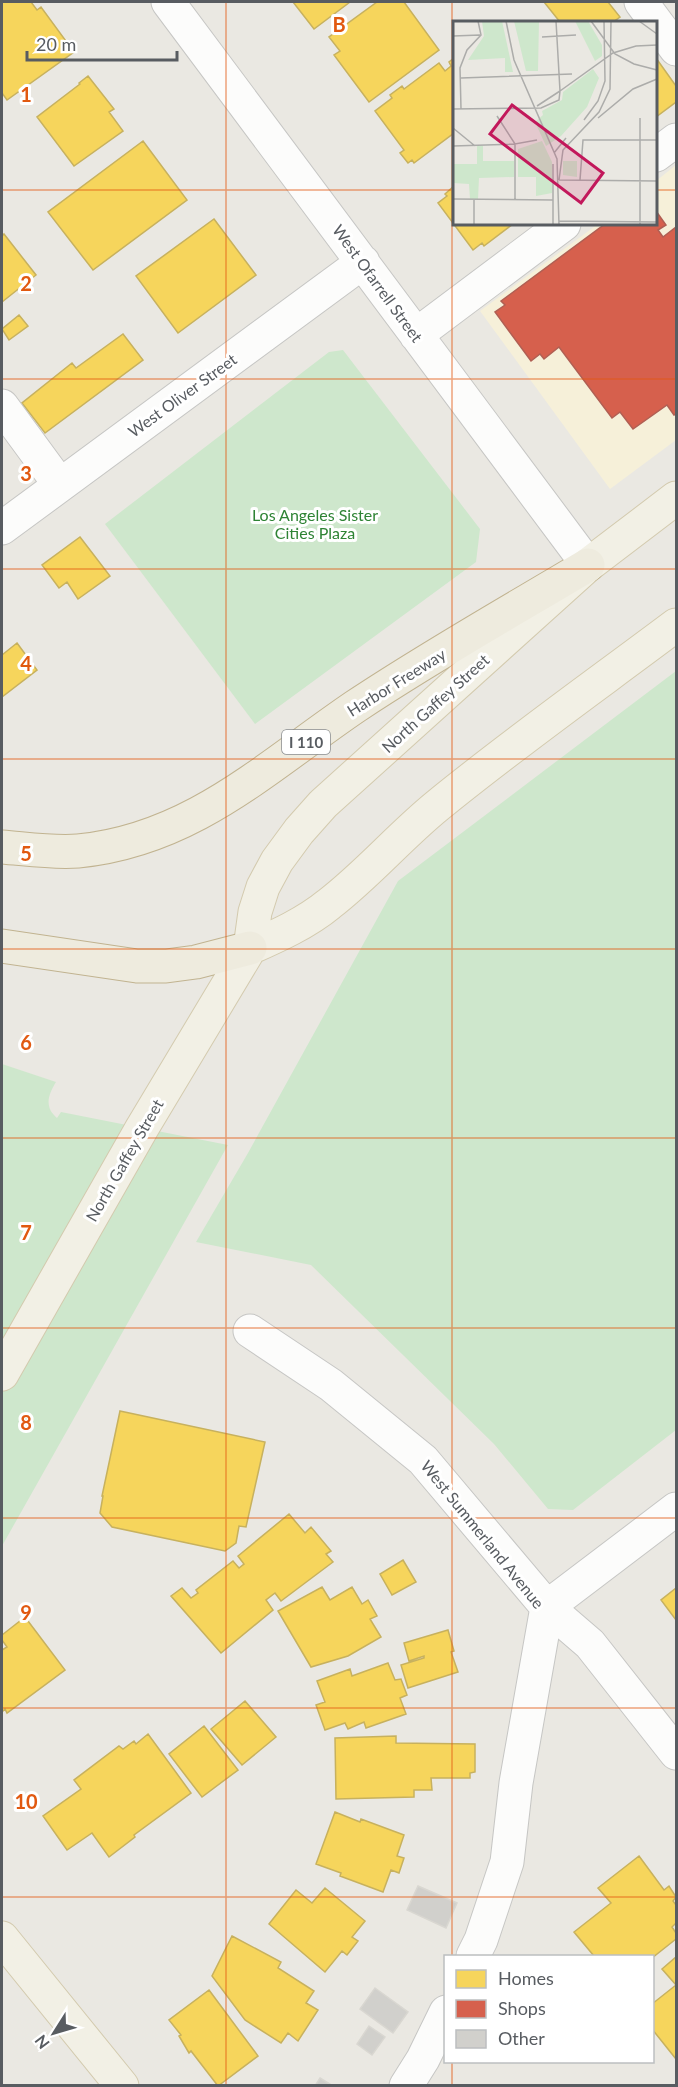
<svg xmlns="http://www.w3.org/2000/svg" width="678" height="2087" font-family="Lato,sans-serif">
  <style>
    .commercial { fill: #f6f0d9 }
    .green { fill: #cee7cc }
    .homes { fill: #f6d55c; stroke: #c7b15e; stroke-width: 1.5 }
    .shops { fill: #d6604d; stroke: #b05f53; stroke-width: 1.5 }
    .building { fill: #d1d0cc; stroke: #d9d7d1; stroke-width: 1.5 }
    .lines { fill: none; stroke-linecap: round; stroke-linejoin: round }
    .minor-casing { stroke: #c6c6c4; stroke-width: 35 }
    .major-casing { stroke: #d3caae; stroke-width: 35 }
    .highway-casing { stroke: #c1b390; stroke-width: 35 }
    .minor { stroke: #fcfcfb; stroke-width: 33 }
    .major { stroke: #f2f0e5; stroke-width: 33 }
    .highway { stroke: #eeebde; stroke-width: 33 }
    .grid { fill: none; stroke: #e15910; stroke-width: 1.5; stroke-opacity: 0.55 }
    .labels { text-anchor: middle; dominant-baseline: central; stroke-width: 6; stroke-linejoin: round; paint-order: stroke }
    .shield { fill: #fff; stroke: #8a8d90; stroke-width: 1.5 }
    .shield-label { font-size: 15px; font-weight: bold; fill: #585c61 }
    .street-label { font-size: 16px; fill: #585c61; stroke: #fff }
    .park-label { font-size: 16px; fill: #2e8334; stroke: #fff }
    .inset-road { fill: none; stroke: #acacaa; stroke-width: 1.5 }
    .view { fill: #c2185b; fill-opacity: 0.15; stroke: #c2185b; stroke-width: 3 }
    .inset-edge { fill: none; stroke: #585c61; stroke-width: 3 }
    .grid-label { font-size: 20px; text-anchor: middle; font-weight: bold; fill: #e15910; stroke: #fff; stroke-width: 6; stroke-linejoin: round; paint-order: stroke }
  </style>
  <rect width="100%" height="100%" fill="#eae8e2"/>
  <path class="commercial" d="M676 165V440L610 489 480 311 598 224H656V181Z"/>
  <path class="green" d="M343 350 480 529 476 562 255 724 105 524 329 352Z
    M676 671V1430L573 1510 548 1509 494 1444 311 1265 196 1242 248 1153 398 881Z
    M2 1064 56 1082C48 1095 44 1107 57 1118L61 1112 228 1145 2 1546Z"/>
  <path class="homes" d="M2 2H31L37 10 41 7 74 52 7 100 2 93Z
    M293 2H350L314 29Z
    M377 2H404L439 50 369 102 334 55 340 51 329 37Z
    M544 2H608L620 17 613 22H560Z
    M454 58V133L414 163 412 160 408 163 400 153 404 150 375 111 392 98 390 95 402 86 404 89 439 63 445 71 451 66 449 62Z
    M656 58 676 86V102L656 117Z
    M88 76 114 109 109 112 123 131 74 166 37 117 80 84 79 83Z
    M143 141 187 200 93 270 48 212Z
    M454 186V224H513L484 246 482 243 473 250 438 203 447 196 445 194Z
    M214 219 256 275 178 333 136 276Z
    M4 234 36 275 2 302V236Z
    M19 315 28 326 9 340 2 329Z
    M123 334 143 360 45 433 22 403 72 363 76 368Z
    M80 537 110 576 78 599 67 582 59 588 42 565Z
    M17 643 37 670 2 697V655Z
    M120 1411 265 1442 246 1527 239 1526 236 1543 225 1551 112 1527 100 1513 103 1496H102Z
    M289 1514 305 1533 311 1527 331 1551 326 1554 333 1562 281 1601 275 1593 266 1600 273 1610 221 1653 171 1596 182 1588 191 1598 198 1593 196 1590 233 1561 239 1568 244 1564 238 1556Z
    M403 1560 416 1582 392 1595 380 1574Z
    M322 1587 330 1600 352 1587 362 1604 368 1600 377 1616 370 1619 381 1637 348 1656 311 1667 278 1611Z
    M676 1588V1620L661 1600Z
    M25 1617 65 1670 7 1713 5 1709 2 1712V1650L7 1647 2 1640V1635Z
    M448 1630 454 1651 451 1652 458 1672 408 1688 401 1665 424 1658V1656L409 1661 404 1643Z
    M388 1663 395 1680 401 1679 407 1695 400 1698 406 1714 366 1728 364 1722 348 1729 345 1723 325 1730 316 1705 325 1702 317 1681 350 1669 352 1676Z
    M245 1701 276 1737 242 1765 211 1729Z
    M204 1726 238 1770 202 1797 169 1754Z
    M148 1734 191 1793 134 1835 135 1837 109 1857 92 1833 67 1850 43 1816 81 1789 74 1780 119 1746 123 1749 134 1741 136 1744Z
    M396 1736V1743L475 1744V1772L470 1773V1778H431L432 1790H414V1797L336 1799 335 1738Z
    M335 1812 360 1822 361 1819 404 1835 397 1856 404 1858 399 1873 391 1870 383 1892 340 1876 341 1873 316 1864Z
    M639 1856 664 1890 669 1886 676 1897 673 1901 676 1905V1923L672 1927 676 1933V1939L652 1958 594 1956 574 1932 611 1903 598 1888Z
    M325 1888 365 1921 352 1937 358 1941 347 1955 342 1951 325 1972 269 1924 296 1890 312 1903Z
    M232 1936 281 1962 278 1968 314 1991 306 2003 318 2010 298 2041 288 2033 281 2043 245 2020 212 1976Z
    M676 1957V2059L652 2029V2004L676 1985 662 1969Z
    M209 1990 258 2056 218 2086 191 2051 189 2053 179 2036 181 2035 169 2020Z"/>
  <path class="shops" d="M656 211 666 225 658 230 663 237 676 227V414L674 415 667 405 633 429 620 412 612 418 559 347 544 359 540 354 531 361 495 312 505 305 501 301 605 224H656Z"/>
  <path class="building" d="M418 1886 457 1903 446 1928 407 1910Z
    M375 1988 408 2012 393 2033 360 2009Z
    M369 2026 385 2037 372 2055 357 2044Z
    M320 2078 333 2086H315Z"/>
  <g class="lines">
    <g class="minor-casing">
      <path id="minor" d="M168 2 588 565
        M641 2 676 49
        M656 155 676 140
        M416 335 564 224
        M2 406 60 485
        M2 528 363 262
        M250 1331 331 1385 423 1460 547 1607 516 1783 507 1862 481 1940 473 1956
        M676 1509 547 1607 590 1644 676 1753
        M406 2086 423 2059 446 2012"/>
    </g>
    <g class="major-casing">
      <path id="major" d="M250 948C277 936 306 923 329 904 368 874 399 837 437 806 514 743 596 685 676 625
        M2 1374 142 1128 250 948 255 912 263 887 277 861 299 831 323 804 588 565 676 498
        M2 1938 122 2086"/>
    </g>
    <g class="highway-casing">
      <path id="highway" d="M2 847C27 849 53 853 78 851 192 840 266 767 356 706 431 656 511 611 588 565
        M2 946 137 966H166L196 962 250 948"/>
    </g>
    <use href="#minor" class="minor"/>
    <use href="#major" class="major"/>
    <use href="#highway" class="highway"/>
  </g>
  <path class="grid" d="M226 2V2086M452 2V1956M2 190H454M656 190H676M2 379H676M2 569H676M2 759H676M2 949H676M2 1138H676M2 1328H676M2 1518H676M2 1708H676M2 1897H676M452 2062V2086"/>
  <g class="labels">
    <rect class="shield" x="282" y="730" width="48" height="24" rx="4.5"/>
    <g class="shield-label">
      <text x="306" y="742">I 110</text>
    </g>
    <g class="street-label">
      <text transform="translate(378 283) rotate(54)">West Ofarrell Street</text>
      <text transform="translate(182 395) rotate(-36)">West Oliver Street</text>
      <text transform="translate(396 682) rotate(-32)">Harbor Freeway</text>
      <text transform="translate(435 703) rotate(-42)">North Gaffey Street</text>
      <text transform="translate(124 1160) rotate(-60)">North Gaffey Street</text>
      <text transform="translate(483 1534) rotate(51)">West Summerland Avenue</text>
    </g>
    <g class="park-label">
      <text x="315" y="514">Los Angeles Sister<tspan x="315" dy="18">Cities Plaza</tspan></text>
    </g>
  </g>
  <g transform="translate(453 21)">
    <rect width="204" height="204" fill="#eae8e2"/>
    <path d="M29 0H49L60 51H52V37L15 39 31 15ZM61 0H86L85 50H73ZM122 0H135L149 24V35L142 40ZM140 48 146 57 134 86 108 115 93 125 82 101 90 94 89 90 109 79 110 71ZM89 120 99 141V172L83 175V156H65V128ZM24 125H30V140H61V156L26 157 25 178H17L16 163 0 162V143H24ZM110 140H124V156L110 154Z" fill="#cee7cc"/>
    <path class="inset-road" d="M53 0 61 39 104 138 106 204M103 0 107 70M138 0 162 33 181 43 204 49M186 0 204 13M0 15 27 14M89 16 123 14M8 57 119 53M107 70 160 32 183 25 204 24M84 85 107 70M0 88 88 87 106 79 107 70M8 88 7 47 14 29 28 14 25 0M44 95 62 123 84 119M145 97 180 68 204 58M131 99 145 80 152 60 151 0M0 107 22 125M0 125 62 123V178M101 132 113 117M106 159 204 160M106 159 110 129 146 91 157 68 158 0M127 159 130 119H204M0 178 100 179M106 200 204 201M21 204V178M100 204V143M187 204V97"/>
    <path class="view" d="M59 84 150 152 128 182 37 113Z"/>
    <rect width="204" height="204" class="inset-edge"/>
  </g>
  <g class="grid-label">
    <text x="339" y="32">B</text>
    <text x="26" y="102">1</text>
    <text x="26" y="291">2</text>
    <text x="26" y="481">3</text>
    <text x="26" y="671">4</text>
    <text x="26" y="861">5</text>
    <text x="26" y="1050">6</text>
    <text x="26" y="1240">7</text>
    <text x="26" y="1430">8</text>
    <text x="26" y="1620">9</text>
    <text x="26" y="1809">10</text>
  </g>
  <rect width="678" height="2087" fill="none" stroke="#585c61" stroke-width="6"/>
  <rect x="444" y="1955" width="210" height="108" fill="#ffffff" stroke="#bcbec0" stroke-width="1.5"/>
  <rect x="456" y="1970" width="30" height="18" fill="#f6d55c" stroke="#bcbec0" stroke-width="1.5"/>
  <text x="498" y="1985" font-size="18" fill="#585c61">Homes</text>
  <rect x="456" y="2000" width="30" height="18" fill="#d6604d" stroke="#bcbec0" stroke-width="1.5"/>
  <text x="498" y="2015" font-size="18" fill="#585c61">Shops</text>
  <rect x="456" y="2030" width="30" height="18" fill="#d1d0cc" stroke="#bcbec0" stroke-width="1.5"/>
  <text x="498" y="2045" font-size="18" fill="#585c61">Other</text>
  <g transform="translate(54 2033) rotate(233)" stroke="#ffffff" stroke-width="4.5" paint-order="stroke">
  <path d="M0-4.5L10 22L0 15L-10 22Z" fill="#585c61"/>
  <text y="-9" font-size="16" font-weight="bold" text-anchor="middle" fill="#585c61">N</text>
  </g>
  <path d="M27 51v9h150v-9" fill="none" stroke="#585c61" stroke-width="3"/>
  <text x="36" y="51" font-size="18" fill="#585c61" stroke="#ffffff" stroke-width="4.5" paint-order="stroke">20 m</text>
</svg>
